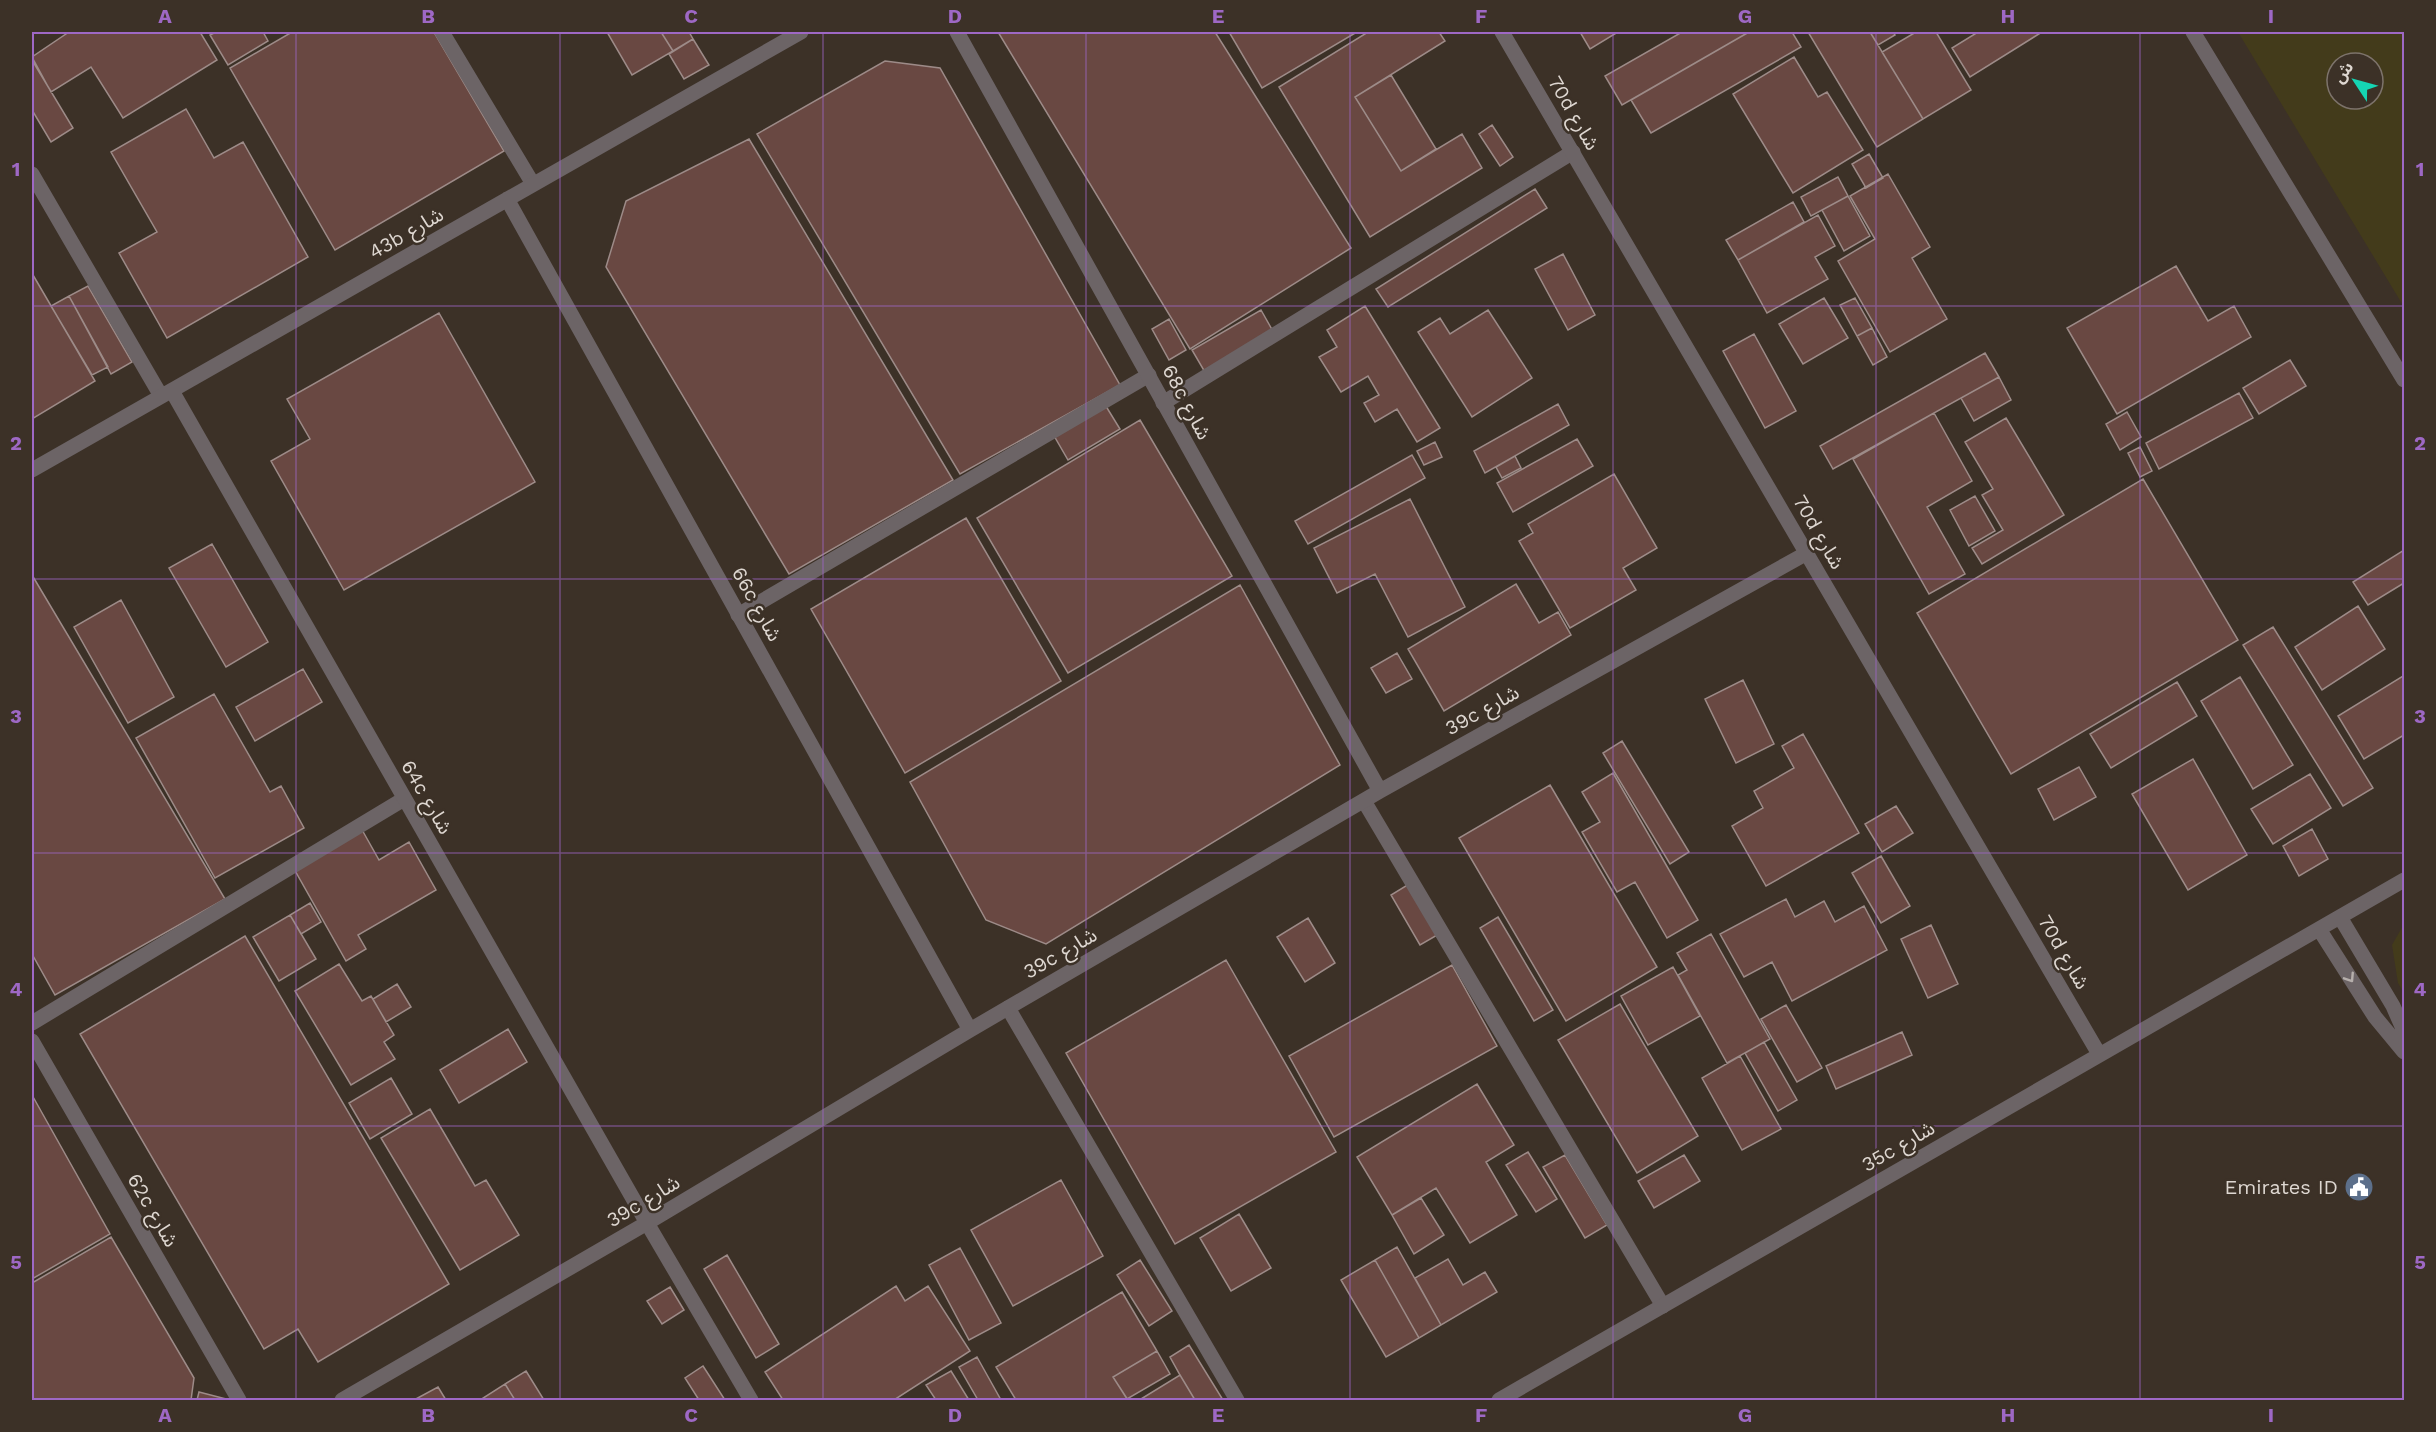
<svg xmlns="http://www.w3.org/2000/svg" width="2436" height="1432" font-family="'Work Sans','Noto Sans Arabic',sans-serif">
  <style>
    .sand { fill: #433b1b; fill-rule: evenodd }
    .building { fill: #694842; stroke: #9d8b88; stroke-width: 1.5 }
    .lines { fill: none; stroke-linecap: round; stroke-linejoin: round }
    .lane { stroke: #6c6466; stroke-width: 15 }
    .street { stroke: #6c6466; stroke-width: 15 }
    .oneway { stroke: #b6afac }
    .grid { fill: none; stroke: #9e68c5; stroke-width: 1.5; stroke-opacity: 0.55 }
    .labels { text-anchor: middle; dominant-baseline: central; stroke-width: 5; stroke-linejoin: round; paint-order: stroke }
    .street-label { font-size: 20px; fill: #ded7d1; stroke: #3c3127 }
    .poi-label { font-size: 20px; fill: #ded7d1; stroke: #3c3127; text-anchor: end }
    .neatline { fill: none; stroke: #9e68c5; stroke-width: 2 }
    .grid-label { font-size: 20px; text-anchor: middle; font-weight: bold; fill: #9e68c5 }
  </style>
  <rect width="100%" height="100%" fill="#3c3127"/>
  <path class="sand" d="M2238 32H2404V307ZM2337 63H2373V99H2337Z
    M2404 924V993L2398 983 2392 945Z"/>
  <path class="building" d="M69 32H200L217 60 123 118 91 67 51 92 32 57Z
    M216 32H263L268 41 228 65 210 35Z
    M292 32H434L504 151 335 250 230 68Z
    M607 32H661L673 51 632 75Z
    M661 32H689L693 39 673 51Z
    M998 32H1215L1351 248 1190 349Z
    M1229 32H1357L1262 88Z
    M1368 32H1439L1445 41 1355 97 1401 171 1462 134 1482 168 1370 237 1279 87Z
    M1580 32H1618L1590 49Z
    M1682 32H1749L1622 105 1605 76Z
    M1749 32H1792L1801 47 1651 133 1631 100Z
    M1808 32H1870L1923 119 1877 147Z
    M1870 32H1893L1895 35 1878 45Z
    M1916 32H1936L1971 90 1923 119 1882 52Z
    M1978 32H2042L1970 77 1952 48Z
    M693 39 709 65 684 79 669 54Z
    M1794 57 1818 97 1827 92 1863 150 1793 193 1733 94Z
    M32 60 73 128 51 142 32 110Z
    M885 61 940 68 1120 385 960 474 757 134Z
    M1391 75 1436 149 1401 171 1355 97Z
    M186 109 214 158 243 142 308 257 167 338 119 253 157 232 111 152Z
    M1492 125 1513 157 1500 166 1479 134Z
    M749 139 953 480 789 574 606 267 626 201Z
    M1869 154 1883 178 1866 188 1852 164Z
    M1888 174 1930 247 1912 258 1947 319 1890 352 1838 261 1875 239 1850 196Z
    M1838 177 1848 196 1811 216 1801 197Z
    M1535 189 1547 208 1388 307 1376 289Z
    M1848 196 1870 236 1844 251 1822 210Z
    M1793 202 1804 222 1738 260 1726 240Z
    M1818 215 1835 246 1815 257 1828 279 1767 313 1738 260Z
    M1563 254 1595 315 1568 330 1535 269Z
    M2176 266 2208 321 2234 306 2251 337 2117 414 2067 328Z
    M33 275 95 381 32 419V276Z
    M88 286 132 362 111 374 69 296Z
    M69 296 108 367 92 375 51 306Z
    M1824 298 1848 338 1803 364 1779 324Z
    M1855 298 1872 328 1857 336 1840 305Z
    M1365 306 1440 428 1417 442 1397 409 1375 422 1364 403 1379 395 1368 376 1341 392 1319 357 1337 347 1327 330Z
    M1261 310 1274 333 1206 374 1192 350Z
    M1488 310 1532 378 1472 417 1418 332 1440 318 1450 334Z
    M439 313 535 482 344 590 271 461 310 439 287 399Z
    M1169 319 1186 350 1169 360 1152 329Z
    M1872 328 1887 357 1873 365 1857 336Z
    M1754 334 1796 411 1765 428 1723 351Z
    M1985 353 1999 377 1833 469 1820 446Z
    M2290 360 2306 386 2259 414 2243 388Z
    M1999 377 2011 400 1974 421 1961 398Z
    M2239 393 2253 418 2159 469 2146 443Z
    M1104 403 1120 429 1068 460 1053 434Z
    M1558 404 1569 425 1485 473 1474 451Z
    M2127 412 2141 437 2120 450 2106 424Z
    M1934 413 1972 481 1927 507 1965 574 1929 594 1853 459Z
    M2006 418 2064 515 1982 564 1972 548 2003 530 1982 495 1993 489 1965 442Z
    M1140 420 1232 576 1068 673 977 518Z
    M1577 439 1593 466 1513 512 1497 483Z
    M1435 442 1442 457 1424 465 1417 451Z
    M2140 447 2152 471 2140 477 2128 453Z
    M1412 455 1425 478 1308 544 1295 521Z
    M1515 456 1521 468 1502 478 1496 467Z
    M1614 474 1657 548 1623 568 1636 590 1570 628 1519 541 1533 533 1528 524Z
    M2143 479 2238 640 2011 774 1917 613Z
    M1975 496 1995 531 1969 546 1950 510Z
    M1410 499 1465 607 1408 637 1375 574 1337 593 1314 548Z
    M966 518 1061 681 905 773 811 609Z
    M212 544 268 642 226 667 169 568Z
    M2404 550V583L2368 605 2353 582Z
    M32 575 225 899 55 995 32 954Z
    M1516 584 1539 623 1558 612 1571 635 1444 711 1408 649Z
    M1240 585 1340 765 1046 944 986 920 910 782Z
    M121 600 174 697 128 723 74 627Z
    M2358 606 2385 649 2322 690 2295 647Z
    M2273 627 2373 788 2343 806 2243 645Z
    M1397 653 1412 679 1386 693 1371 668Z
    M303 669 322 702 255 741 236 707Z
    M2403 676 2404 735 2364 759 2338 716Z
    M2240 677 2293 765 2253 789 2201 701Z
    M1743 680 1774 744 1736 763 1705 699Z
    M2177 682 2197 716 2111 768 2090 734Z
    M214 694 270 792 281 786 304 828 215 878 136 738Z
    M1803 734 1859 833 1766 886 1732 826 1763 808 1754 791 1794 768 1782 746Z
    M1622 741 1689 852 1670 864 1603 753Z
    M2193 759 2247 855 2188 890 2132 794Z
    M2079 767 2096 797 2054 820 2038 789Z
    M1613 773 1698 920 1667 938 1635 882 1617 892 1582 832 1600 822 1582 792Z
    M2310 774 2331 808 2273 844 2251 809Z
    M1550 785 1657 967 1566 1021 1459 838Z
    M1896 806 1913 833 1882 852 1865 824Z
    M361 828 379 860 409 842 436 890 358 935 366 949 346 961 293 867Z
    M2312 829 2328 859 2299 876 2283 846Z
    M1881 856 1910 906 1881 923 1852 873Z
    M1409 884 1439 934 1420 945 1391 895Z
    M1786 899 1795 917 1824 901 1835 922 1864 906 1887 950 1792 1001 1772 962 1744 977 1720 934Z
    M310 903 321 922 301 934 290 915Z
    M290 915 316 959 279 981 253 937Z
    M1498 917 1553 1010 1534 1021 1480 928Z
    M1308 918 1335 963 1305 982 1277 937Z
    M1931 925 1958 984 1928 998 1901 939Z
    M1711 934 1770 1039 1727 1063 1678 975 1687 970 1677 953Z
    M245 936 449 1284 318 1362 298 1329 264 1349 80 1034Z
    M1226 960 1336 1152 1175 1244 1066 1053Z
    M339 964 362 1001 371 996 394 1035 384 1042 395 1059 351 1085 295 991Z
    M1452 965 1497 1046 1334 1137 1289 1056Z
    M1673 967 1700 1016 1648 1045 1621 996Z
    M397 984 411 1007 386 1022 373 999Z
    M1620 1004 1698 1136 1637 1173 1558 1040Z
    M1786 1005 1822 1068 1797 1082 1761 1019Z
    M508 1029 527 1062 459 1103 440 1070Z
    M1902 1032 1912 1055 1836 1089 1826 1066Z
    M1764 1042 1797 1100 1778 1111 1745 1053Z
    M1740 1056 1781 1129 1742 1150 1702 1078Z
    M391 1078 412 1114 370 1139 349 1103Z
    M1477 1084 1514 1145 1486 1162 1517 1215 1470 1243 1436 1188 1392 1215 1357 1157Z
    M32 1095 110 1234 32 1279Z
    M430 1109 475 1186 486 1180 519 1235 460 1270 381 1138Z
    M1528 1152 1557 1199 1536 1212 1506 1165Z
    M1565 1155 1607 1225 1585 1238 1543 1167Z
    M1684 1155 1700 1181 1654 1208 1638 1181Z
    M1061 1180 1103 1256 1013 1306 971 1230Z
    M1421 1198 1444 1235 1414 1254 1392 1215Z
    M1239 1214 1271 1268 1231 1291 1200 1238Z
    M111 1237 194 1378 191 1400H32V1283Z
    M1397 1247 1441 1325 1419 1338 1375 1260Z
    M960 1248 1001 1323 969 1340 929 1265Z
    M727 1255 779 1344 756 1358 704 1269Z
    M1448 1259 1463 1285 1485 1272 1497 1292 1441 1325 1415 1278Z
    M1140 1260 1172 1311 1149 1326 1117 1275Z
    M1375 1260 1419 1338 1386 1357 1341 1280Z
    M896 1286 905 1301 928 1286 970 1351 894 1400H783L765 1372Z
    M670 1287 684 1310 662 1324 647 1301Z
    M1122 1292 1157 1351 1113 1377 1128 1400H1016L996 1367Z
    M1189 1345 1223 1400H1195L1180 1375 1170 1357Z
    M1157 1351 1170 1374 1127 1399 1113 1377Z
    M977 1357 1001 1400H978L959 1367Z
    M703 1366 725 1400H699L685 1378Z
    M526 1371 544 1400H515L505 1384Z
    M951 1371 969 1400H936L926 1385Z
    M1180 1375 1195 1400H1142L1141 1399Z
    M505 1384 515 1400H480Z
    M438 1387 446 1400H414Z
    M199 1392 230 1400H197Z"/>
  <g class="lines">
    <path class="lane" d="M442 32 533 184
      M32 174 161 396
      M1163 403 1573 152
      M738 615 1149 375
      M1364 801 1663 1306
      M1008 1008 1237 1400
      M32 1023 404 799
      M647 1223 751 1400"/>
    <path class="street" d="M957 32 1380 791
      M1502 32 2099 1054
      M2193 32 2404 380
      M507 199 970 1030
      M172 391 647 1223
      M32 470 801 32
      M2340 917 2393 1006 2404 1031
      M2319 929 2375 1017 2404 1052
      M32 1041 239 1400
      M342 1400 647 1223 970 1030 1380 791 1807 553
      M1499 1400 2404 880"/>
  </g>
  <defs><path id="oneway-chevron" d="M-2-3.5L2.5 0L-2 3.5" fill="none" stroke-width="1.6" stroke-linecap="round" stroke-linejoin="round" transform="scale(1.5)"/></defs>
  <use class="oneway" href="#oneway-chevron" transform="translate(2350 978) rotate(57)"/>
  <path class="grid" d="M296 32V1400M560 32V1400M823 32V1400M1086 32V1400M1350 32V1400M1613 32V1400M1876 32V1400M2140 32V1400M32 306H2404M32 579H2404M32 853H2404M32 1126H2404"/>
  <defs>
    <g id="civic-disc" transform="scale(1.5)"><circle r="9.5" fill="#5c6f8a" stroke="#3c3127"/><path d="M-.6-6.5H3V-4.5H.6V-3L4-1V1h2V6H-6V1h2V-1L-.6-3ZM-1.2 2.5V6h2.4V2.5Z" fill="#fff"/></g>
  </defs>
  <g fill-rule="evenodd">
    <use href="#civic-disc" x="2359" y="1187"/>
  </g>
  <g class="labels">
    <g class="street-label">
      <text transform="translate(1574 113) rotate(60)">70d شارع</text>
      <text transform="translate(406 233) rotate(-30)">43b شارع</text>
      <text transform="translate(1187 402) rotate(62)">68c شارع</text>
      <text transform="translate(1819 532) rotate(60)">70d شارع</text>
      <text transform="translate(757 604) rotate(61)">66c شارع</text>
      <text transform="translate(1482 710) rotate(-29)">39c شارع</text>
      <text transform="translate(427 797) rotate(60)">64c شارع</text>
      <text transform="translate(2064 952) rotate(60)">70d شارع</text>
      <text transform="translate(1060 953) rotate(-30)">39c شارع</text>
      <text transform="translate(1898 1146) rotate(-30)">35c شارع</text>
      <text transform="translate(643 1201) rotate(-31)">39c شارع</text>
      <text transform="translate(153 1210) rotate(60)">62c شارع</text>
    </g>
    <g class="poi-label">
      <text x="2338" y="1187">Emirates ID</text>
    </g>
  </g>
  <rect width="2436" height="1432" fill="none" stroke="#3c3127" stroke-width="66"/>
  <g transform="translate(2355 81) rotate(306)"><circle r="28" fill="#3c3127" stroke="#7d736b" stroke-width="1.5"/>
  <path d="M0-4.5L10 22L0 15L-10 22Z" fill="#15d5b3"/>
  <text y="-9" font-size="16" font-weight="bold" text-anchor="middle" fill="#ded7d1">ش</text>
  </g>
  <rect x="33" y="33" width="2370" height="1366" class="neatline"/>
  <g class="grid-label">
    <text x="165" y="23">A</text>
    <text x="428" y="23">B</text>
    <text x="691" y="23">C</text>
    <text x="955" y="23">D</text>
    <text x="1218" y="23">E</text>
    <text x="1481" y="23">F</text>
    <text x="1745" y="23">G</text>
    <text x="2008" y="23">H</text>
    <text x="2271" y="23">I</text>
    <text x="16" y="176">1</text>
    <text x="2420" y="176">1</text>
    <text x="16" y="450">2</text>
    <text x="2420" y="450">2</text>
    <text x="16" y="723">3</text>
    <text x="2420" y="723">3</text>
    <text x="16" y="996">4</text>
    <text x="2420" y="996">4</text>
    <text x="16" y="1269">5</text>
    <text x="2420" y="1269">5</text>
    <text x="165" y="1422">A</text>
    <text x="428" y="1422">B</text>
    <text x="691" y="1422">C</text>
    <text x="955" y="1422">D</text>
    <text x="1218" y="1422">E</text>
    <text x="1481" y="1422">F</text>
    <text x="1745" y="1422">G</text>
    <text x="2008" y="1422">H</text>
    <text x="2271" y="1422">I</text>
  </g>
</svg>
